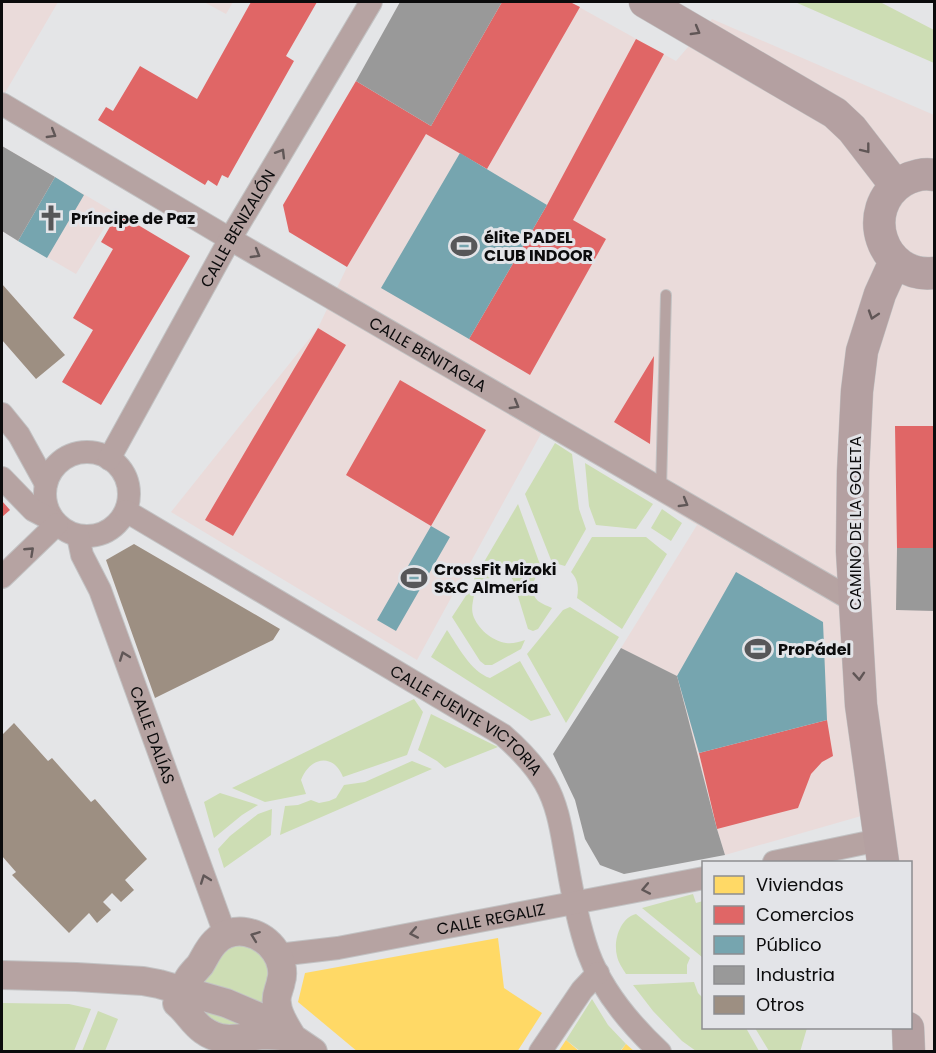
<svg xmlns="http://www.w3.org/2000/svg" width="936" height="1053" font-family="Poppins,sans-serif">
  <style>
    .industrial { fill: #eadbda }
    .green { fill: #cdddb4 }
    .homes { fill: #ffd966 }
    .shops { fill: #e06666 }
    .public { fill: #76a5af }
    .industry { fill: #999 }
    .building { fill: #9d8f82 }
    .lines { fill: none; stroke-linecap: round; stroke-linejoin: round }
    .service-casing { stroke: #c2c2c3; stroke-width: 12 }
    .minor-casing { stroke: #c2c2c3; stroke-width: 24 }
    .tertiary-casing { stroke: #c2c2c3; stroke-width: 30 }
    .secondary-casing { stroke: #c2c2c3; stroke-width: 33 }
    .service { stroke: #b6a3a2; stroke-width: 10 }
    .minor { stroke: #b6a3a2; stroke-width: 22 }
    .tertiary { stroke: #b6a3a2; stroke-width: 28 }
    .secondary { stroke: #b4a0a1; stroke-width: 32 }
    .oneway { stroke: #605656 }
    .oneway2 { stroke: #605757 }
    .labels { text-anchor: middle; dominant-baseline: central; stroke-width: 6; stroke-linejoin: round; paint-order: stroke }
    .poi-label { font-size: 16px; font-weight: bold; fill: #0b0b0c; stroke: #e3e4e8; text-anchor: start }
    .street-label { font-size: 16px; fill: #0b0b0c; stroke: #e3e4e8 }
  </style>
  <rect width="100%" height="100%" fill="#e4e5e7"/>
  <path class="industrial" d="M2 2H58L2 98Z
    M204 2H233L226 14Z
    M502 2H570L676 61 712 19 934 115V1051H913L910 1023V862H894L889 808 725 855 717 829 677 676 621 648 697 525 542 432 417 660 171 512 318 328 347 267 426 134Z
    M2 146 114 212 76 274 2 231Z"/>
  <path class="green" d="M795 2H880L934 30V63Z
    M555 443 572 454 579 509 586 529 565 566 558 564 553 565 525 494Z
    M585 463 653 504 636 529 596 525 589 506Z
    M518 504 542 570C533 578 528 591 538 601 542 604 548 606 552 608L538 629 533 631 528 629 513 580C504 565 492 574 484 584L480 585 474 579Z
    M662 509 682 523 671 541 651 528Z
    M592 537H646L667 554 622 629 577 598C579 588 578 579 571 572Z
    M469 591 474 595C473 602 471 608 473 615 477 628 492 641 506 643 512 644 519 642 525 640L521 649 492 665H485L480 661 452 617Z
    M570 607 619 637 566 723 527 654 563 610Z
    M447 630C458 646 471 672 490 678L520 661 551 715 531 721 431 657Z
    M414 699 423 712 407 755 343 777C333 752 310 757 301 780L306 794 265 802 232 788Z
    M431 714 498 747 445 768 437 761 418 750Z
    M412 761 432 769 280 835 285 806 298 805 311 800 319 803 329 801 336 798 344 785 365 782Z
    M220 793 258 805 242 815 214 838 204 802Z
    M272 809 271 835 224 868 218 849 230 836 258 814Z
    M693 894 696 903 703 901 704 955 702 957 642 908Z
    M636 914 690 958 687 965V974H626C623 969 618 962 617 956 613 941 620 918 636 914Z
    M251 944 273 966 265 1005 199 984 223 948Z
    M694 982 698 993 703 998 704 1028H746L759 1051H696L682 1041 653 1011 633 985Z
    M592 999 608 1025 626 1044 620 1051H580L566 1040Z
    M2 1003 69 1004 91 1009 74 1051H2Z
    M194 1004 245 1023 219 1030Z
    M98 1011 118 1019 105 1051H82Z
    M755 1028H807L800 1052 769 1051Z"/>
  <path class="homes" d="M498 938 504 988 542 1013 517 1052H358L298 1002 305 973Z
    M566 1040 580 1052H558Z
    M626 1044 635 1052H620Z"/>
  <path class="shops" d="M251 2H317L286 56 294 61 228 178 222 175 217 186 208 180 205 185 98 120 106 107 113 111 140 66 197 99Z
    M502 2H570L580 7 487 169 426 134 347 267 289 232 283 205 356 81 431 126Z
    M636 39 664 54 573 220 606 239 530 375 469 339 547 205Z
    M118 213 190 256 101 405 62 382 93 330 73 318 113 249 101 242Z
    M318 328 346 345 233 536 205 520Z
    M654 356 650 444 614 422Z
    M400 380 486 430 431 526 346 475Z
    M895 426H934V548H897Z
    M2 501 10 510 2 517Z
    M827 720 833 756 822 762 811 774 798 808 717 829 699 753Z"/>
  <path class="public" d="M460 153 547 205 469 339 381 288Z
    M55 177 84 195 47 258 18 241Z
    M431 526 450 537 396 631 377 620Z
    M736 572 823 622 827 720 699 753 677 676Z"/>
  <path class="industry" d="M400 2H502L431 126 356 81Z
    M2 146 55 177 18 241 2 231Z
    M897 548H934V611L896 610Z
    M621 648 677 676 717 829 725 855 624 874 600 865 585 839 575 800 553 754Z"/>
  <path class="building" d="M2 284 65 355 36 379 2 340Z
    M134 544 280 629 273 640 155 698 106 560Z
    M14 723 48 761 52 758 91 802 95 799 147 859 125 880 134 890 121 902 112 893 103 902 111 910 97 923 89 913 69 933 12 875 16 872 2 856V735Z"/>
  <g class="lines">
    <g class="service-casing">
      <path id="service" d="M661 489 666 295"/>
    </g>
    <g class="minor-casing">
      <g id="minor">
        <path id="s1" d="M2 104 230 239 854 601"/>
        <path d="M2 414 19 435 46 484"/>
        <circle cx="87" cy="494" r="42"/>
        <path id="s2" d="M109 459 230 239 371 2"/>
        <path d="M2 478 33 510 54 521"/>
        <path id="s3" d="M126 511 503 735C519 749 534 764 545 783 559 807 562 836 567 862 572 892 578 923 588 952 602 991 630 1024 660 1052"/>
        <path id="s4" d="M78 536 82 555 100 590 225 934"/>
        <path d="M2 577 57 524"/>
        <path d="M774 862 879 840"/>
        <path id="s5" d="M278 955 338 948 704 878"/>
        <path d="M540 1052 582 990 598 973"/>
      </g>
    </g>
    <g class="tertiary-casing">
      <path id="tertiary" d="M2 975 76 977 143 981 159 984 226 1003 266 1020 313 1052
        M177 1003C187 1011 193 1023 203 1030 223 1045 242 1037 263 1035 273 1035 282 1036 292 1037
        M189 1015C188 1007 184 996 185 988 186 979 194 972 200 965 205 957 208 949 215 942 233 924 261 931 275 951 281 959 284 972 281 981 280 989 275 995 277 1004 278 1016 286 1027 292 1037"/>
    </g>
    <g class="secondary-casing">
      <path id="secondary" d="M645 2 835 113 852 129 896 186
        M934 175C924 173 912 176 903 181 858 209 882 279 934 273
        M883 862 861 705 852 551 853 472 857 391 862 351 880 294 895 261
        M908 1028 909 1052"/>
    </g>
    <use href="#service" class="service"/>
    <use href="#minor" class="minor"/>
    <use href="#tertiary" class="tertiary"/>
    <use href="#secondary" class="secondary"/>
  </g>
  <defs><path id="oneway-chevron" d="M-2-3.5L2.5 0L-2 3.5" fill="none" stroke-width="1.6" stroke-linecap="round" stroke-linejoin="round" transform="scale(1.5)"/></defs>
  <g class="oneway">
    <use href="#oneway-chevron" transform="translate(696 31) rotate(30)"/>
    <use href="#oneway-chevron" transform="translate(866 149) rotate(52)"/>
    <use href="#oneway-chevron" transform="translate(873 315) rotate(108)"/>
    <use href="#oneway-chevron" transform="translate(859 676) rotate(86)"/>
  </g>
  <g class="oneway2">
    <use href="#oneway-chevron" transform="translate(52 134) rotate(31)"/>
    <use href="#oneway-chevron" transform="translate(281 153) rotate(-59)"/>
    <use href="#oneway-chevron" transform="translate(256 254) rotate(30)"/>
    <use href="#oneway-chevron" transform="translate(515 405) rotate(30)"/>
    <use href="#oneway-chevron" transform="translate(684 503) rotate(30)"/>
    <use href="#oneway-chevron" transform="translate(30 551) rotate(-43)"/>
    <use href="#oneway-chevron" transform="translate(124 656) rotate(-110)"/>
    <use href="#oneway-chevron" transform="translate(205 879) rotate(-110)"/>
    <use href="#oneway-chevron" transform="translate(646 889) rotate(169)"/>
    <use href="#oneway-chevron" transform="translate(414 933) rotate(169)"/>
    <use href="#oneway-chevron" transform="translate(255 936) rotate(-159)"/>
  </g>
  <defs>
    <g id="church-bare" transform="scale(2.07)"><path d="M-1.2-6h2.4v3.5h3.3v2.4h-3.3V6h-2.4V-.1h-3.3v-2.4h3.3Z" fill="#575759" stroke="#e3e4e8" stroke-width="2.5" paint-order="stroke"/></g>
    <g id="stadium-bare" transform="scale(2.07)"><path d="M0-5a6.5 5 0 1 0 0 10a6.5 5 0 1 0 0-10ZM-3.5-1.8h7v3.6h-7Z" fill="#575759" stroke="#e3e4e8" stroke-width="2.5" paint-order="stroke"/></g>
  </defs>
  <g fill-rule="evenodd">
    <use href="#church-bare" x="51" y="218"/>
    <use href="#stadium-bare" x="464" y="246"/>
    <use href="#stadium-bare" x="414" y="578"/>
    <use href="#stadium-bare" x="758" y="649"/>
  </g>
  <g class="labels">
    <g class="poi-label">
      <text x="71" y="218">Príncipe de Paz</text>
      <text x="484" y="237">élite PADEL<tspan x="484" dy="18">CLUB INDOOR</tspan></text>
      <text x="434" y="569">CrossFit Mizoki<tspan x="434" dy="18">S&amp;C Almería</tspan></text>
      <text x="778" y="649">ProPádel</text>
    </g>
    <g class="street-label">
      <text stroke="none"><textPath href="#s2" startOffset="264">CALLE BENIZALÓN</textPath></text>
      <text stroke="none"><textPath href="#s1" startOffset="494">CALLE BENITAGLA</textPath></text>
      <text transform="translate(855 523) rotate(-90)">CAMINO DE LA GOLETA</text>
      <text stroke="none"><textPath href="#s3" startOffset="400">CALLE FUENTE VICTORIA</textPath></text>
      <text stroke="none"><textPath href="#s4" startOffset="213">CALLE DALÍAS</textPath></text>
      <text stroke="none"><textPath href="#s5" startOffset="216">CALLE REGALIZ</textPath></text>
    </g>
  </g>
  <rect width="936" height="1053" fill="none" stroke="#0b0b0c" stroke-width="6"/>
  <rect x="702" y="861" width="210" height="168" fill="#e3e4e8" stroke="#8d8d90" stroke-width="1.5"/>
  <rect x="714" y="876" width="30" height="18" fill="#ffd966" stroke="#8d8d90" stroke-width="1.5"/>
  <text x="756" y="891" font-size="18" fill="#0b0b0c">Viviendas</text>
  <rect x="714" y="906" width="30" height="18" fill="#e06666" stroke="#8d8d90" stroke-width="1.5"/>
  <text x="756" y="921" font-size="18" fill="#0b0b0c">Comercios</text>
  <rect x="714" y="936" width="30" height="18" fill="#76a5af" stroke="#8d8d90" stroke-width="1.5"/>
  <text x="756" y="951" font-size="18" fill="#0b0b0c">Público</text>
  <rect x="714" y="966" width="30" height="18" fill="#999999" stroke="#8d8d90" stroke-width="1.5"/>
  <text x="756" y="981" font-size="18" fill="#0b0b0c">Industria</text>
  <rect x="714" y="996" width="30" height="18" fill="#9d8f82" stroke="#8d8d90" stroke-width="1.5"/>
  <text x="756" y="1011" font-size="18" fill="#0b0b0c">Otros</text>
</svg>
